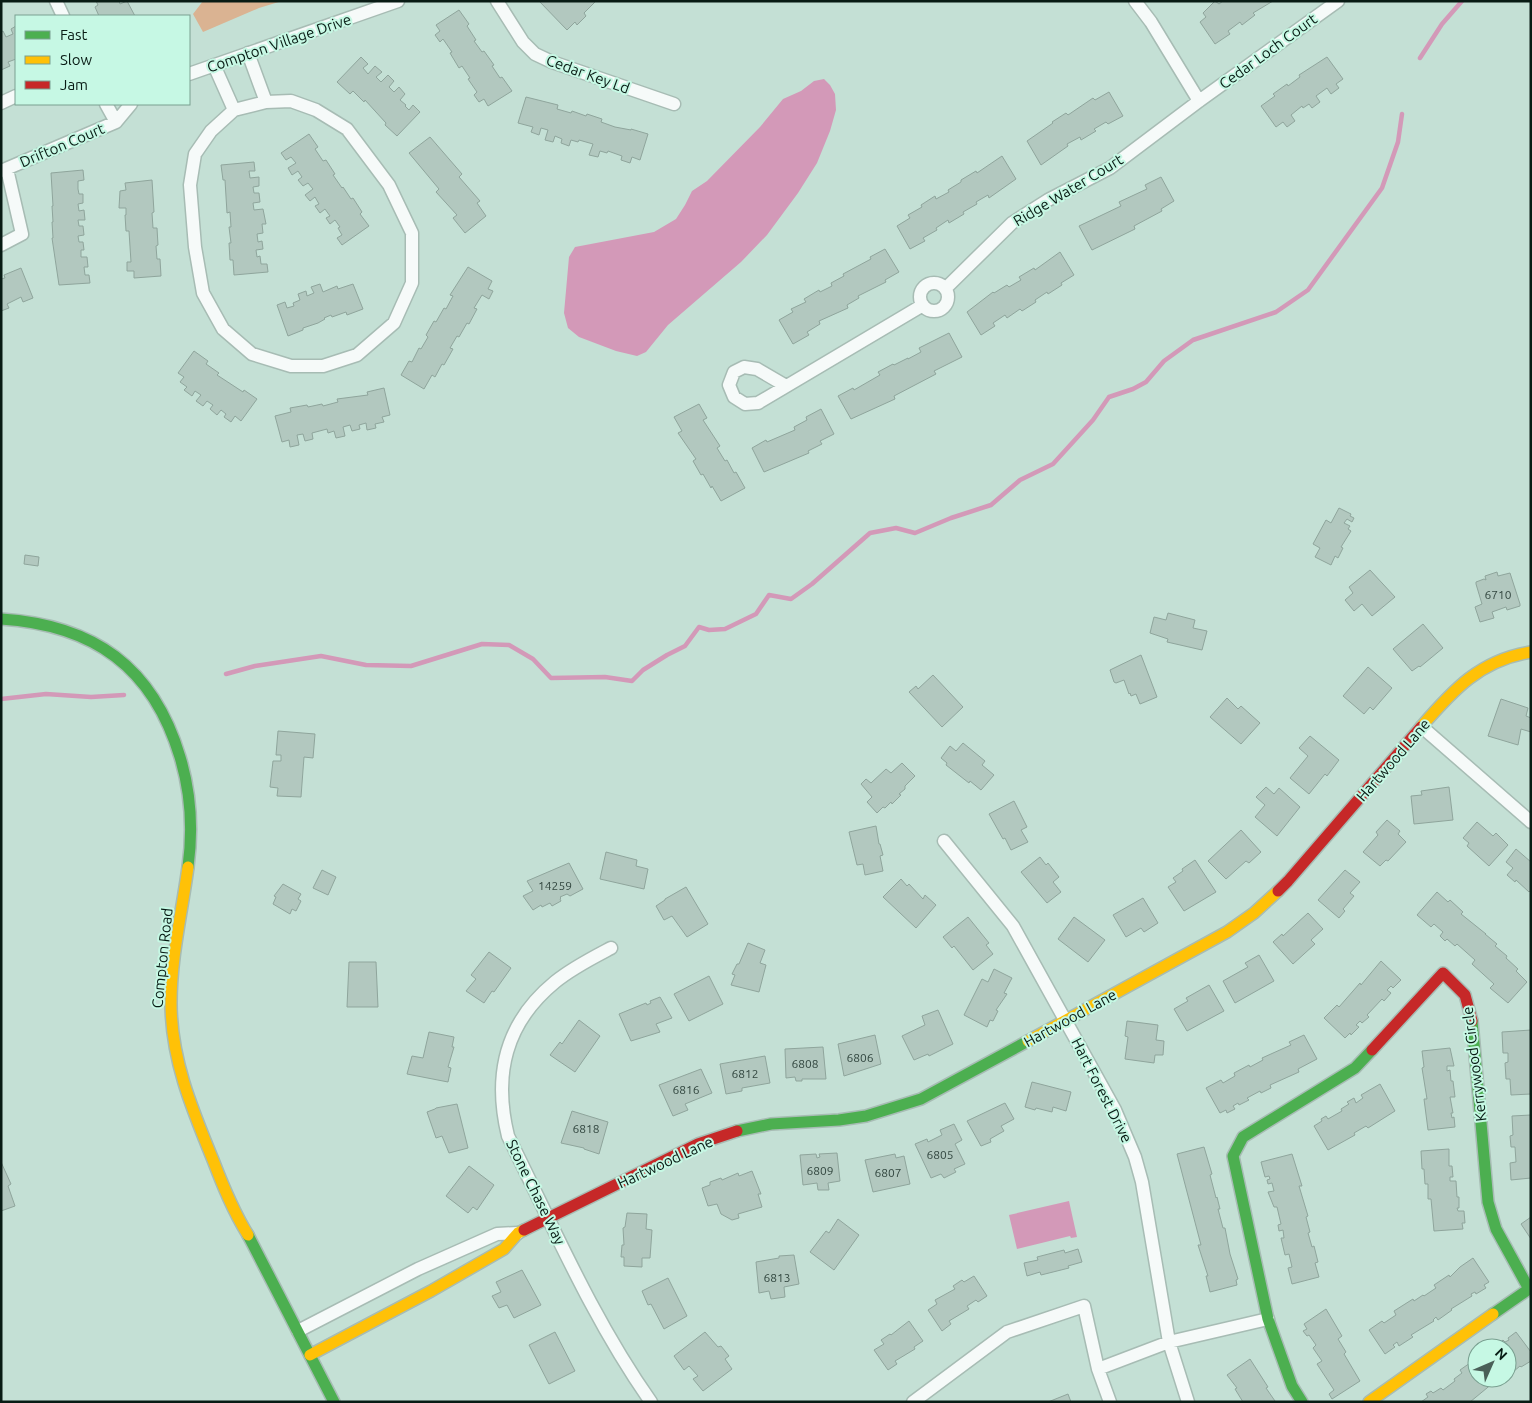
<svg xmlns="http://www.w3.org/2000/svg" width="1532" height="1403" font-family="Ubuntu,sans-serif">
  <style>
    .forest { fill: #dab392 }
    .water { fill: #d399b8 }
    .lines { fill: none; stroke-linecap: round; stroke-linejoin: round }
    .stream { stroke: #d399b8; stroke-width: 4.5 }
    .building { fill: #b2c8bf; stroke: #8fa59c }
    .street-casing { stroke: #a7bcb4; stroke-width: 15 }
    .fast-casing { stroke: #a7bcb4; stroke-width: 14 }
    .slow-casing { stroke: #a7bcb4; stroke-width: 14 }
    .jam-casing { stroke: #a7bcb4; stroke-width: 14 }
    .street { stroke: #f6faf9; stroke-width: 12 }
    .fast { stroke: #4caf50; stroke-width: 11 }
    .slow { stroke: #ffc107; stroke-width: 11 }
    .jam { stroke: #c62828; stroke-width: 11 }
    .labels { text-anchor: middle; dominant-baseline: central; stroke-width: 4; stroke-linejoin: round; paint-order: stroke }
    .number-label { font-size: 12px; fill: #32463f }
    .street-label { font-size: 15px; fill: #081b14; stroke: #c6f8e4 }
  </style>
  <rect width="100%" height="100%" fill="#c4e0d5"/>
  <path class="forest" d="M203 1H282L259 8 203 32 193 14Z"/>
  <path class="water" d="M824 79 830 85 835 94 836 110 830 131 817 163 798 193 767 235 741 262 668 325 646 352 637 356 616 351 579 337 568 328 564 313 569 257 575 247 654 232 676 219 685 205 692 191 707 181 760 127 783 99 801 91 814 81Z
    M1069 1201 1077 1237 1071 1238 1070 1236 1017 1249 1009 1215Z"/>
  <g class="lines">
    <path class="stream" d="M1420 58 1442 24 1462 1
      M226 674 255 666 321 656 366 665 411 666 482 644 509 645 533 659 551 678 605 677 632 681 643 670 667 655 685 646 699 627 709 630 725 629 756 614 769 595 791 599 812 584 870 533 896 528 915 533 951 518 991 505 1020 480 1053 464 1093 420 1109 397 1133 389 1146 382 1164 361 1193 340 1276 312 1308 290 1382 188 1398 142 1402 114
      M1 699 46 694 91 697 124 695"/>
  </g>
  <path class="building" d="M96 1H119L120 4 127 1 135 16H99L95 7 98 5Z
    M539 1H596L584 13 586 16 577 25 575 22 567 30Z
    M1215 1 1219 4 1223 1H1273L1253 13 1255 15 1242 25 1240 22 1228 31 1230 34 1215 44 1200 22 1206 17 1203 13Z
    M459 10 469 24 467 26 476 40 474 41 482 52 484 51 494 65 492 66 500 78 502 77 512 91 488 106 484 99 479 102 474 95 477 92 468 79 470 78 462 66 459 68 450 53 452 52 443 39 440 42 435 35 440 31 436 25Z
    M16 26V59L8 62 10 66 1 70V32L3 31 6 37 13 34 11 29Z
    M361 57 368 64 363 68 368 74 375 66 382 72 376 77 381 82 388 75 394 81 389 87 394 92 399 87 405 94 400 100 406 105 405 106 409 110 413 105 420 112 397 136 385 125 386 123 365 100 364 102 353 91 350 94 337 82Z
    M1327 57 1343 79 1336 84 1339 88 1331 94 1327 88 1316 96 1320 102 1312 108 1309 104 1303 108 1302 106 1291 115 1295 121 1287 127 1283 122 1276 127 1261 106 1275 96 1273 94 1287 84 1288 86 1300 77 1299 75Z
    M1109 92 1123 116 1108 124 1106 122 1094 129 1096 131 1081 140 1080 137 1067 144 1068 146 1041 165 1027 141 1053 123 1052 122 1066 113 1068 115 1093 98 1095 100Z
    M526 97 558 105 557 109 571 113 572 111 586 116 587 114 602 119 601 122 615 127 631 130V129L648 134 640 160 632 157 630 163 621 160 622 156 608 151 607 153 600 151 598 157 589 155 593 144 579 140 578 142 571 140 569 146 561 143 562 139 555 136 553 142 545 140 548 130 541 128 539 135 531 132 533 127 518 123Z
    M309 134 318 147 315 149 323 161 326 160 335 174 333 175 342 188 343 187 351 199 353 198 362 212 360 214 369 226 342 245 337 238 342 235 338 228 340 227 335 220 330 224 326 218 330 216 325 209 320 213 315 206 319 204 315 197 310 201 305 195 313 189 308 183 303 186 298 180 302 177 298 171 292 175 288 168 296 163 291 157 286 160 281 153Z
    M430 137 462 174 459 177 480 201 477 203 486 216 465 233 453 218 457 215 436 192 439 189 409 153Z
    M1002 156 1016 179 989 198 988 195 976 202 977 204 963 212 964 214 949 223 948 220 936 228 937 230 923 238 925 241 910 249 897 226 910 218 908 215 922 207 921 205 935 196 936 199 949 192 948 190 961 182V180L976 171 977 173Z
    M254 162 255 171H249L250 178 259 177V186L253 187 254 193H259L260 202 253 203 254 210 263 209 266 224H262L263 233 257 234 258 242 262 241 263 249 256 250 257 257 260 256 261 264H267L268 272 234 275 233 260H230L229 243H231L229 227H231L230 212 227 213 225 180H223L221 165Z
    M83 170 84 180 78 181V189L79 194H83V203L78 204 79 211 84 210 85 220H78L79 226H83L84 235 78 236 79 242H83L84 250H81V257H87L88 267H84L85 275H89L90 283 59 285 52 238H53L52 222H53L52 206H53L51 173Z
    M1161 177 1174 201 1161 209 1162 211 1134 226 1135 229 1092 250 1079 226 1121 206 1119 202 1147 189 1145 185Z
    M152 180 154 212 152 213 153 228H157L158 245 156 246 157 259H160L161 276 134 278V271H127V262H131L129 231H126L125 215H126V208H119L120 191 126 190 125 183Z
    M885 249 899 272 885 280 886 282 858 296 859 298 847 305 848 308 819 321 820 324 807 332 809 335 793 344 779 320 793 312 791 309 806 302 804 299 819 290 820 292 832 286 831 283 844 276 843 274 871 259 870 257Z
    M1060 252 1074 275 1061 283 1062 285 1048 294 1047 292 1035 300 1036 302 1022 311 1020 309 1007 318 1005 315 993 323 995 326 981 335 967 312 993 292 994 293 1007 285 1009 287 1021 280 1019 277 1034 268 1035 270Z
    M468 267 492 281 488 289 493 291 489 299 482 295 474 308 477 309 469 324 467 323 459 337 457 336 450 348 453 349 444 365 442 364 435 377 432 375 424 389 401 375 409 361 412 362 419 348 421 349 428 337 426 335 434 321 436 322 444 308 446 309 453 296 450 295Z
    M21 268 33 298 23 302 21 297 7 304 9 308 1 311V279L5 278 4 275Z
    M320 284 323 292 337 286 338 289 353 284 363 309 347 315 346 312 332 317 331 315 324 318 325 319 318 323 303 328V330L288 336 277 305 285 302 287 308 294 306 293 303 300 300 298 294 306 291 307 296 314 293 311 287Z
    M949 333 962 357 934 371 936 374 894 396 895 399 851 419 838 396 853 388 854 390 880 375 878 372 893 364 894 365 908 358V359L921 352 919 348Z
    M194 351 208 361 206 364 219 373 217 375 243 392 244 390 257 399 241 421 235 416 231 422 224 417 226 414 221 410 217 415 210 409 213 405 207 401 203 406 196 401 201 395 195 391 192 396 184 390 187 387 180 382 184 377 178 373Z
    M384 388 390 415 382 417 384 422 375 424 376 428 367 430 366 423 359 425 360 429 352 431 350 425 343 427 345 436 336 438 334 431 328 433 327 429 312 433 313 439 305 441 303 434 297 435 299 445 290 447 289 440 282 442 275 416 291 412 290 408 307 405 308 407 322 404 323 406 338 402 337 399 368 395 367 392Z
    M699 404 707 418 703 420 720 446 717 448 725 461 727 460 734 473 736 472 745 488 721 501 712 486 711 488 703 474 701 475 693 461 696 459 678 433 682 431 674 417Z
    M821 409 834 434 820 441 822 444 808 451 809 453 764 472 752 448 766 440 767 442 795 430 794 427 807 420 806 417Z
    M1339 508 1351 514 1350 516 1354 518 1352 522 1347 519 1344 523 1350 526 1348 529 1351 531 1341 547 1343 548 1338 558 1335 556 1331 565 1315 557 1320 548 1313 544 1326 520 1331 523Z
    M25 555 39 557 38 566 24 564Z
    M1370 570 1395 597 1372 616 1362 604 1354 611 1345 600 1353 593 1349 587Z
    M1497 572 1498 576 1510 573 1520 604V606L1507 610 1506 607 1492 612 1494 618 1480 622 1475 607 1482 604 1476 584V582L1484 579 1486 580 1485 576Z
    M1168 613 1195 620 1193 628 1207 631 1202 650 1167 642 1168 639 1150 633 1154 617 1166 620Z
    M1423 624 1443 648 1420 667 1419 666 1412 671 1393 649Z
    M1141 655 1157 697 1140 704 1136 694 1131 696 1130 693 1129 694 1124 680 1116 683 1114 682 1110 670Z
    M1368 667 1392 688 1373 710 1370 707 1364 714 1343 696Z
    M933 675 963 707 942 727 909 692 916 686 918 689Z
    M1227 698 1238 709 1241 706 1260 723 1241 744 1210 717Z
    M1501 699 1528 708 1526 716 1531 718V732L1521 729 1518 745 1488 736Z
    M278 731 315 734 313 758 304 757 301 797 277 796 278 788 270 787 273 761H281V755H276Z
    M1310 736 1339 760 1327 776 1325 774 1309 794 1290 778 1308 756 1299 748Z
    M963 743 985 761 982 765 994 775 981 790 970 781 969 783 946 765 947 763 941 758 950 746 956 751Z
    M902 763 915 776 905 786V789L899 794 901 795 892 804 891 802 885 808 883 807 877 813 867 802 872 797 861 784 866 779 871 783 886 769 891 773Z
    M1266 787 1274 794 1279 788 1300 807 1277 836 1255 817 1265 805 1256 797Z
    M1449 787 1453 820 1414 824 1411 796 1422 795 1421 791Z
    M1014 801 1027 827 1021 830 1028 842 1011 850 1005 838 1003 839 989 814Z
    M1387 820 1400 831 1398 834 1406 842 1388 861 1386 860 1380 866 1363 852 1378 835 1376 832Z
    M1477 822 1493 836 1496 833 1508 845 1489 866 1467 846 1469 843 1463 838Z
    M876 826 879 844H880L883 855 880 856 883 871 865 875 863 864 857 865 849 832Z
    M1241 830 1261 852 1249 863 1246 861 1226 879 1208 861Z
    M1516 849 1531 862V890L1529 892 1516 880 1515 882 1507 875 1513 868 1506 862Z
    M606 852 637 860 636 866 648 869 644 889 600 879Z
    M1040 857 1046 865 1048 863 1059 877 1053 882 1061 892 1047 903 1021 872Z
    M1195 860 1216 892 1184 911 1168 887 1176 882 1173 878 1183 871 1182 869Z
    M569 863 583 889 570 896 567 894 560 897 561 898 560 899 561 901 552 906 550 903 542 907 541 905 533 910 523 896 533 891 527 881Z
    M322 870 336 877 328 895 313 888Z
    M1345 870 1360 882 1350 893 1354 896 1343 909 1345 911 1339 918 1318 900Z
    M901 879 907 886 909 884 923 899 925 895 936 905 916 928 883 897Z
    M283 884 301 894 298 899 301 901 296 911 292 909 290 914 273 904 276 897 274 896Z
    M686 887 708 924 687 937 672 916 664 920 656 906 665 900V899Z
    M1437 892 1448 902 1450 900 1463 912 1461 914 1486 934H1485L1497 944 1495 946 1507 956 1506 958 1518 969 1516 971 1527 982 1508 1003 1490 988 1494 984 1472 964 1475 960 1457 944 1455 946 1447 939 1445 941 1440 936 1443 932 1434 924 1431 927 1417 915Z
    M1143 898 1158 923 1144 932 1141 928 1126 937 1113 915Z
    M1308 913 1323 929 1311 940 1315 944 1293 964 1273 942 1282 934 1283 936Z
    M968 917 989 943 986 945 993 954 973 970 954 946 952 948 943 937Z
    M1074 917 1105 940 1088 962 1058 939Z
    M748 943 765 950 760 963 766 965 759 992 731 985 735 975 732 974 737 964H739Z
    M489 952 511 968 494 992 492 991 484 1003 466 991 476 979 471 975Z
    M1259 955 1274 981 1235 1003 1223 981 1248 967 1245 963Z
    M1381 961 1401 980 1393 988 1391 986 1387 990 1391 993 1384 1001 1382 999 1367 1015 1369 1017 1362 1023 1360 1021 1356 1025 1359 1027 1351 1035 1350 1033 1345 1038 1324 1018 1337 1005 1339 1007 1360 983 1361 985Z
    M349 962H376L378 1007H347Z
    M994 969 1012 978 1004 993 1007 994 996 1010 998 1011 993 1021 990 1020 987 1027 964 1015 982 979 988 982Z
    M709 976 723 1004 689 1021 674 994Z
    M1209 985 1224 1011 1187 1031 1174 1009 1188 1001 1186 998Z
    M660 997 672 1018 656 1024 660 1032 631 1041 619 1014 646 1003 647 1005 651 1003 650 1001Z
    M938 1010 953 1044 929 1056 928 1054 914 1060 902 1036 925 1025 922 1016Z
    M579 1020 600 1036 575 1072 550 1055 560 1042 562 1044Z
    M1127 1021 1158 1025 1156 1040 1164 1041 1163 1055H1155L1154 1063 1125 1059 1128 1037 1125 1036Z
    M1531 1030V1094L1511 1095 1510 1079H1506L1505 1063 1508 1062V1053H1503L1502 1032Z
    M429 1032 454 1037 452 1047H454L448 1067 451 1068 448 1082 407 1074 412 1056 423 1058Z
    M875 1035 881 1064 844 1076 838 1044Z
    M1304 1035 1317 1059 1298 1069 1299 1072 1270 1085 1271 1088 1261 1093 1260 1091 1247 1098 1249 1100 1239 1105 1238 1103 1233 1106 1235 1109 1227 1113 1226 1110 1220 1113 1206 1088 1221 1080 1223 1083 1235 1076 1234 1073 1249 1065 1250 1067 1263 1060 1262 1058 1291 1045 1289 1042Z
    M823 1047 826 1079H802V1081H796L795 1077 786 1078 785 1049Z
    M1450 1048 1454 1066H1447V1071L1450 1070 1451 1081H1453L1455 1097H1450L1453 1113H1451L1452 1118 1454 1117 1455 1127 1428 1130 1424 1099H1427L1422 1068 1424 1067 1422 1051Z
    M765 1056 770 1083 742 1088V1091L726 1094 720 1064Z
    M701 1069 712 1093 685 1104 688 1110 673 1116 659 1085Z
    M1032 1082 1071 1092 1066 1111 1053 1107 1052 1112 1036 1108 1035 1110 1025 1107Z
    M1380 1084 1395 1111 1368 1128 1366 1126 1354 1133 1355 1135 1328 1150 1314 1126 1322 1121 1321 1119 1326 1116 1328 1119 1342 1111 1341 1109 1349 1104 1347 1102 1354 1098 1356 1103 1363 1098 1361 1095Z
    M1005 1103 1014 1119 1001 1126 1004 1131 990 1139 991 1142 981 1146 967 1121Z
    M457 1104 468 1148 449 1153 442 1136 436 1138 427 1112 435 1109 436 1108Z
    M572 1111 608 1122 599 1154 584 1149V1148L561 1143Z
    M1531 1115V1178L1511 1180 1510 1163 1516 1162 1515 1147H1511L1510 1136 1513 1135 1512 1116Z
    M954 1124 962 1140 955 1144 965 1164 954 1169 956 1172 944 1178 941 1174 931 1178 915 1144 927 1139 928 1142 942 1135 940 1130Z
    M1204 1147 1212 1174 1210 1175 1216 1198 1217 1197 1220 1209H1218L1223 1228H1225L1230 1254 1238 1279 1236 1280 1237 1285 1210 1292 1206 1276H1208L1198 1245H1201L1177 1154Z
    M1449 1149V1166H1452L1453 1177H1450V1181H1456L1457 1197H1459V1208H1457L1458 1211H1464L1465 1223H1462L1463 1229 1434 1231 1431 1199H1428V1184H1425L1424 1169H1422L1421 1151Z
    M837 1153 840 1181 828 1183 829 1190H818L817 1183 803 1185 800 1155 816 1154 817 1158 820 1157 819 1154Z
    M895 1154 896 1158 904 1156 910 1184 873 1192 865 1160Z
    M1292 1154 1302 1186H1299L1308 1216 1306 1217 1310 1232 1308 1233 1312 1247 1314 1246 1318 1262 1315 1263 1319 1277 1292 1284 1288 1268 1292 1267 1289 1254 1285 1255 1281 1238H1284L1283 1230 1279 1231 1278 1225 1281 1224 1277 1207H1274L1268 1192 1274 1191 1272 1183 1268 1184 1267 1180 1270 1179 1269 1176 1265 1177 1261 1162Z
    M1 1162 11 1184 8 1186 15 1206 1 1211Z
    M469 1166 494 1185 477 1210 473 1207 468 1213 446 1196Z
    M752 1171 761 1194H758L762 1207 738 1214 739 1218 732 1220 721 1214 717 1204 708 1206 702 1188 710 1185V1182L721 1178 722 1180 738 1173 739 1176Z
    M627 1213 647 1214 646 1229 652 1230 650 1258H642V1267L624 1266V1257H621L622 1245H624L623 1228 625 1227Z
    M1531 1217V1239L1521 1224Z
    M838 1219 859 1235 834 1270 810 1252 826 1231 829 1233Z
    M1078 1249 1082 1262 1068 1266 1069 1268 1041 1275 1040 1272 1027 1276 1024 1263 1038 1260 1037 1257 1064 1250 1065 1253Z
    M794 1255 799 1284 784 1287 785 1297 771 1299 769 1291 759 1293 756 1262 779 1258V1256Z
    M1473 1258 1489 1282 1484 1285 1486 1288 1476 1294 1475 1292 1471 1294 1472 1296 1451 1309 1452 1310 1438 1320 1436 1317 1433 1320 1434 1321 1411 1335 1413 1337 1399 1346 1397 1342 1393 1345 1395 1347 1385 1354 1369 1330 1382 1321 1384 1323 1396 1315 1394 1311 1413 1299 1414 1301 1423 1295 1424 1296 1436 1288 1434 1285 1449 1275 1450 1277 1460 1267Z
    M522 1270 541 1305 514 1318 507 1305 499 1308 492 1296 501 1292 496 1282Z
    M974 1276 987 1296 978 1302 976 1300 967 1306 969 1309 949 1321 951 1324 942 1331 928 1310 937 1304 935 1300 955 1289 953 1286 962 1280 964 1282Z
    M668 1278 687 1316 664 1329 651 1304 648 1305 642 1291Z
    M1326 1309 1342 1336 1338 1339 1346 1352 1344 1354 1360 1381 1332 1399 1329 1394 1334 1390 1317 1364 1322 1361 1313 1348 1316 1345 1309 1335 1307 1336 1303 1331 1307 1329 1304 1324Z
    M909 1321 923 1341 914 1347 915 1349 895 1361 897 1364 888 1370 874 1350 884 1344 881 1340 890 1334 891 1335Z
    M555 1332 575 1371 549 1384 529 1345Z
    M705 1332 718 1347 721 1346 729 1356 725 1359 732 1369 703 1391 693 1379 698 1376 689 1366 684 1370 674 1356Z
    M1516 1332 1531 1352V1361L1521 1367 1520 1366 1507 1377V1348H1494L1503 1340 1505 1342 1509 1340 1508 1338Z
    M1250 1359 1268 1387 1266 1388 1275 1401 1273 1402H1243L1235 1389 1237 1388 1227 1375Z
    M1477 1361V1378H1505L1495 1385 1493 1383 1470 1402H1421L1428 1397 1426 1394 1431 1391 1433 1393 1441 1388 1443 1390 1455 1381 1454 1379 1462 1373 1460 1370 1470 1363 1472 1365Z
    M1068 1394 1071 1402H1048Z"/>
  <g class="lines">
    <g class="street-casing">
      <path id="street" d="M56 1 63 16
        M497 1 523 42 535 54 552 62 674 104
        M1135 1 1151 22 1199 101
        M248 53 266 102
        M214 65 234 110
        M189 74 398 1
        M291 101 316 110 347 129 389 185 412 233V283L394 323 357 355 323 366H291L252 354 223 329 203 293 195 247 190 185 195 154 211 131 234 110 266 102Z
        M1 103 16 96
        M106 104 116 122
        M1 171 116 122 131 104
        M1 245 22 234 7 169
        M920 297a14 14 0 1 1 28 0a14 14 0 1 1-28 0Z
        M946 288 1012 223 1048 200 1110 168 1199 101 1338 1
        M786 386 757 369 744 367 734 372 729 385 734 397 745 404 758 403 923 305
        M1422 727 1531 822
        M944 841 1013 926 1115 1110 1135 1157 1142 1182 1169 1342 1188 1402
        M611 948C592 958 572 968 555 982 505 1023 493 1075 508 1136 553 1226 593 1320 651 1402
        M298 1331 418 1269 497 1234 518 1233
        M1098 1369 1169 1342 1268 1319
        M913 1402 1007 1332 1084 1306 1098 1369 1110 1402"/>
    </g>
    <g class="fast-casing">
      <path id="fast" d="M1 619C94 625 153 667 180 757 191 793 193 830 188 867
        M1472 1021 1488 1202 1496 1229 1529 1289 1493 1314
        M737 1131 771 1124 839 1120 866 1116 921 1099 1028 1041
        M248 1235 334 1402
        M1302 1402 1292 1386 1268 1319 1233 1156 1243 1137 1355 1068 1372 1050"/>
    </g>
    <g class="slow-casing">
      <path id="slow" d="M1421 727C1453 690 1480 660 1531 652
        M188 867C182 912 171 957 171 1003 171 1059 192 1109 213 1160 223 1186 233 1211 248 1235
        M1028 1041 1227 932 1254 913 1278 891
        M310 1355 431 1291 504 1249 518 1233 524 1230
        M1369 1402 1493 1314"/>
    </g>
    <g class="jam-casing">
      <path id="jam" d="M1278 891 1288 881 1421 727
        M1372 1050 1443 973 1465 995 1472 1021
        M524 1230 698 1144 737 1131"/>
    </g>
    <use href="#street" class="street"/>
    <use href="#fast" class="fast"/>
    <use href="#slow" class="slow"/>
    <use href="#jam" class="jam"/>
  </g>
  <g class="labels">
    <g class="number-label">
      <text x="1498" y="594">6710</text>
      <text x="555" y="885">14259</text>
      <text x="860" y="1057">6806</text>
      <text x="805" y="1063">6808</text>
      <text x="745" y="1073">6812</text>
      <text x="686" y="1089">6816</text>
      <text x="586" y="1128">6818</text>
      <text x="940" y="1154">6805</text>
      <text x="820" y="1170">6809</text>
      <text x="888" y="1172">6807</text>
      <text x="777" y="1277">6813</text>
    </g>
    <g class="street-label">
      <text transform="translate(279 43) rotate(-19)">Compton Village Drive</text>
      <text transform="translate(1268 51) rotate(-36)">Cedar Loch Court</text>
      <text transform="translate(588 74) rotate(20)">Cedar Key Ld</text>
      <text transform="translate(62 145) rotate(-23)">Drifton Court</text>
      <text transform="translate(1068 190) rotate(-31)">Ridge Water Court</text>
      <text transform="translate(1393 760) rotate(-49)">Hartwood Lane</text>
      <text transform="translate(162 958) rotate(-84)">Compton Road</text>
      <text transform="translate(1070 1018) rotate(-29)">Hartwood Lane</text>
      <text transform="translate(1474 1064) rotate(-97)">Kerrywood Circle</text>
      <text transform="translate(1102 1090) rotate(63)">Hart Forest Drive</text>
      <text transform="translate(665 1162) rotate(-25)">Hartwood Lane</text>
      <text transform="translate(536 1192) rotate(64)">Stone Chase Way</text>
    </g>
  </g>
  <rect width="1532" height="1403" fill="none" stroke="#081b14" stroke-width="5"/>
  <rect x="15" y="15" width="175" height="90" fill="#c6f8e4" stroke="#7aa091"/>
  <rect x="25" y="31" width="25" height="8" fill="#4caf50" stroke="#7aa091"/>
  <text x="60" y="40" font-size="15" fill="#081b14">Fast</text>
  <rect x="25" y="56" width="25" height="8" fill="#ffc107" stroke="#7aa091"/>
  <text x="60" y="65" font-size="15" fill="#081b14">Slow</text>
  <rect x="25" y="81" width="25" height="8" fill="#c62828" stroke="#7aa091"/>
  <text x="60" y="90" font-size="15" fill="#081b14">Jam</text>
  <g transform="translate(1492 1363) rotate(45)"><circle r="24" fill="#c6f8e4" stroke="#7aa091"/>
  <path d="M0-4L9 19L0 12L-9 19Z" fill="#4a6058"/>
  <text y="-8" font-size="14" font-weight="bold" text-anchor="middle" fill="#081b14">N</text>
  </g>
</svg>
